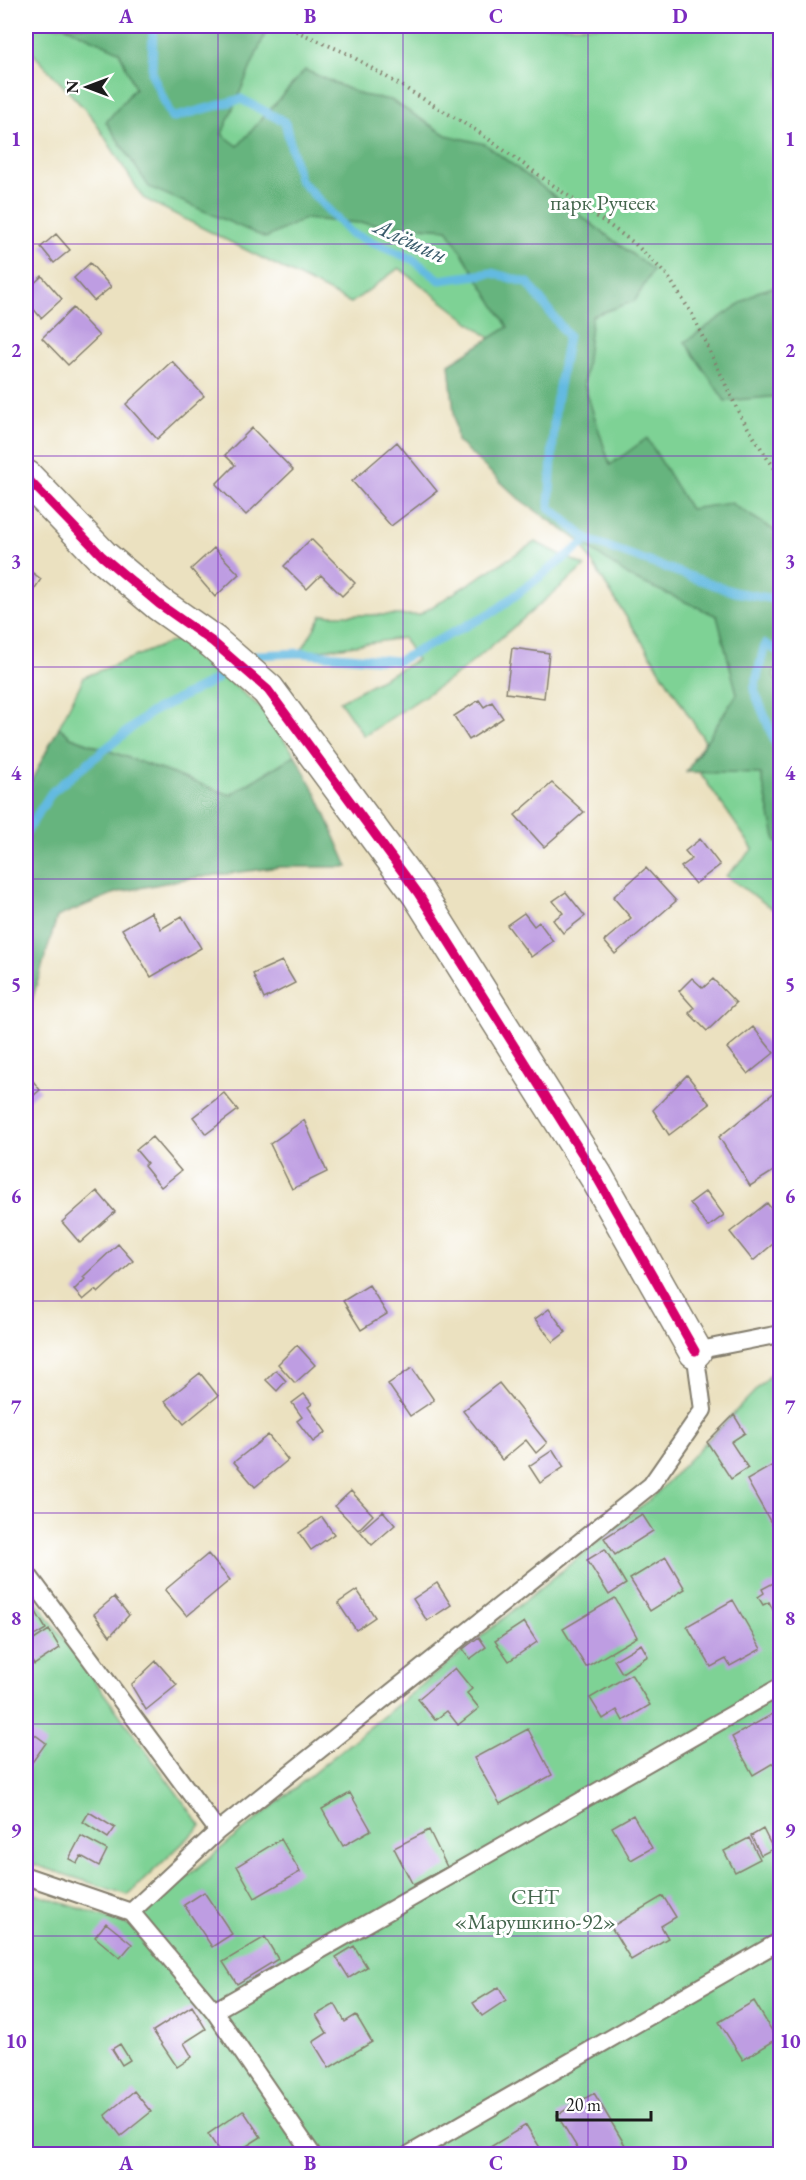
<svg xmlns="http://www.w3.org/2000/svg" width="806" height="2180" font-family="'EB Garamond',serif">
  <style>
    .green { fill: #7ed295; stroke: #4d7758; stroke-width: 1.5 }
    .forest { fill: #66b47e; stroke: #41684d; stroke-width: 1.5 }
    .lines { fill: none; stroke-linecap: round; stroke-linejoin: round }
    .stream { stroke: #64bae1; stroke-width: 9 }
    .building { fill: #be9de2 }
    .lane-casing { stroke: #847e6e; stroke-width: 20 }
    .street-casing { stroke: #847e6e; stroke-width: 36 }
    .path { stroke: #847e6e; stroke-width: 4; stroke-dasharray: 1.5 4.5; stroke-linecap: butt }
    .lane { stroke: #fff; stroke-width: 16 }
    .street { stroke: #fff; stroke-width: 33 }
    .cycleway-casing { stroke: #fff; stroke-width: 13 }
    .cycleway { stroke: #d6006c; stroke-width: 9 }
    .grid { fill: none; stroke: #7b2cbf; stroke-width: 1.5; stroke-opacity: 0.55 }
    .labels { text-anchor: middle; dominant-baseline: central; stroke-width: 6; stroke-linejoin: round; paint-order: stroke }
    .park-label { font-size: 22px; fill: #43654c; stroke: #fff }
    .water-label { font-size: 24px; font-style: italic; fill: #395b6b; stroke: #fff }
    .neatline { fill: none; stroke: #7b2cbf; stroke-width: 2 }
    .grid-label { font-size: 20px; text-anchor: middle; font-weight: bold; fill: #7b2cbf }
  </style>
  <rect width="100%" height="100%" fill="#fff"/>
  <filter id="ink" filterUnits="userSpaceOnUse"><feTurbulence type="fractalNoise" baseFrequency=".0167" numOctaves="2"/><feDisplacementMap in="SourceGraphic" scale="12" xChannelSelector="R" yChannelSelector="G"/><feConvolveMatrix kernelMatrix="1 2 1 2 8 2 1 2 1" color-interpolation-filters="sRGB"/></filter>
  <filter id="wash" filterUnits="userSpaceOnUse"><feTurbulence type="fractalNoise" baseFrequency=".008" numOctaves="4" result="noise"/><feDisplacementMap in="SourceGraphic" scale="24" xChannelSelector="R" yChannelSelector="G"/><feGaussianBlur stdDeviation="1.35" result="paint"/><feColorMatrix in="noise" values="0 0 0 0 0 0 0 0 0 0 0 0 0 0 0 0 0 1.4 0 .05"/><feComposite in="paint" operator="in"/></filter>
  <g filter="url(#wash)">
    <rect width="100%" height="100%" fill="#ebe1c0"/>
    <path class="green" d="M26 26H780V914L726 876 753 849 692 761 705 741 606 585 491 395 490 338 399 268 351 303 143 198 92 117 26 46Z
      M535 542 585 566 462 671 364 736 340 701 417 660 403 638 300 653 322 615H419Z
      M178 639 260 707 295 755 230 795 71 737 59 727 84 677Z
      M780 1365V2154H26V1891L130 1925 214 1854 655 1495Z
      M26 1587 201 1826 128 1895 26 1862Z"/>
    <path class="forest" d="M64 26H250L265 34 222 134 238 146 305 70 362 95 391 100 446 135 485 144 653 270 635 301 592 316 584 384 610 465 647 438 690 509 731 503 780 534V659L773 675 780 689V843L776 842 761 774 686 772 737 694 717 616 632 578 519 499 457 441 449 364 508 327 447 229 304 219 266 238 149 187 106 122 135 88 119 51Z
      M780 285V396L725 401 685 342 757 292Z
      M59 727 71 737 230 795 295 755 317 795 348 867H280L185 879 115 893 57 917 30 1007 26 1008V788L29 785Z"/>
    <g class="lines">
      <path class="stream" d="M153 26 152 74 172 118 241 99 285 122 299 179 350 233 412 259 440 280 492 273 528 283 568 336 555 409 549 507 588 540 734 592 780 600
        M780 652 765 644 754 690 780 754
        M257 655 300 653 398 661 495 611 588 540
        M26 832 52 792 150 713 217 679"/>
    </g>
    <g id="blocks">
      <path class="building" d="M56 234 70 250 54 263 41 247Z
        M90 263 111 287 94 301 74 278Z
        M42 276 62 299 41 318 26 300V291Z
        M73 308 99 336 68 365 42 338Z
        M172 361 204 396 157 439 126 404Z
        M252 428 293 470 246 515 216 484 235 465 225 455Z
        M397 442 437 491 391 526 352 481Z
        M311 539 355 583 342 596 321 575 307 589 284 566Z
        M214 548 239 574 215 597 191 569Z
        M26 568 41 579 26 602Z
        M512 648 549 653 544 698 506 693Z
        M479 700 484 707 492 702 503 718 469 740 454 716Z
        M552 783 584 812 544 847 515 815Z
        M700 839 720 865 695 884 681 867 692 859 685 851Z
        M646 868 676 901 615 954 604 941 631 918 613 897Z
        M566 892 585 916 563 933 553 920 563 913 553 901Z
        M151 912 161 929 182 916 201 948 151 977 122 929Z
        M524 913 534 926 539 922 553 941 531 957 507 925Z
        M282 961 295 983 264 999 253 974Z
        M692 978 703 988 713 979 736 1003 707 1031 689 1013 694 1008 679 991Z
        M753 1027 774 1053 748 1074 727 1048Z
        M26 1072 40 1090 26 1102Z
        M687 1075 710 1104 669 1135 653 1110Z
        M780 1088V1167L750 1186 719 1137Z
        M224 1093 238 1110 206 1134 193 1117Z
        M304 1120 327 1172 292 1189 270 1144Z
        M152 1137 181 1171 161 1187 144 1166 147 1163 136 1150Z
        M97 1191 115 1212 80 1243 62 1222Z
        M706 1191 724 1215 708 1227 690 1203Z
        M767 1203 780 1221V1238L753 1261 730 1232Z
        M118 1244 133 1261 98 1293 95 1290 83 1300 74 1290 85 1279 83 1277Z
        M369 1285 387 1314 361 1330 343 1301Z
        M549 1309 566 1332 553 1342 535 1319Z
        M297 1345 315 1365 295 1383 278 1364Z
        M412 1368 434 1400 410 1416 388 1384Z
        M276 1370 286 1381 277 1391 266 1380Z
        M200 1373 218 1396 184 1424 165 1401Z
        M499 1383 547 1443 536 1453 526 1440 502 1460 463 1411Z
        M304 1394 312 1404 308 1407 326 1432 313 1442 297 1421 302 1417 292 1403Z
        M734 1415 745 1433 731 1442 748 1468 731 1479 707 1442Z
        M268 1435 288 1460 255 1487 234 1462Z
        M553 1450 564 1467 540 1483 529 1466Z
        M773 1465 780 1479V1539L747 1480Z
        M351 1491 373 1515 358 1530 335 1506Z
        M383 1511 395 1525 372 1545 360 1531Z
        M642 1514 653 1531 615 1555 604 1538Z
        M322 1517 334 1534 311 1550 299 1533Z
        M605 1549 626 1584 609 1595 587 1560Z
        M208 1554 230 1580 187 1616 165 1590Z
        M666 1557 685 1589 650 1611 630 1579Z
        M777 1581 780 1588V1608L774 1612 769 1602 763 1605 758 1597 764 1593 762 1589Z
        M437 1583 451 1605 427 1621 413 1599Z
        M357 1590 375 1617 356 1630 338 1603Z
        M26 1595 46 1629 29 1639 26 1633Z
        M114 1597 129 1615 110 1636 94 1614Z
        M615 1598 637 1637 586 1667 563 1629Z
        M733 1600 761 1649 730 1666 726 1659 711 1667 687 1626Z
        M524 1622 537 1642 509 1661 495 1641Z
        M49 1630 60 1648 34 1665 26 1651V1645Z
        M479 1637 486 1647 470 1659 463 1649Z
        M641 1644 648 1656 622 1673 614 1660Z
        M156 1661 177 1685 146 1710 131 1685Z
        M455 1668 472 1689 467 1693 479 1708 458 1725 447 1711 435 1720 418 1699Z
        M631 1674 650 1705 623 1721 617 1710 603 1719 590 1698Z
        M778 1711 780 1716V1759L753 1775 732 1737Z
        M528 1729 552 1775 500 1804 474 1758Z
        M30 1731 46 1743 28 1768 26 1765V1736Z
        M350 1793 371 1830 343 1846 322 1809Z
        M89 1812 115 1828 108 1838 83 1822Z
        M633 1815 652 1848 631 1860 612 1827Z
        M780 1828V1849L772 1833Z
        M763 1829 773 1849 761 1855 751 1836Z
        M429 1830 447 1867 413 1885 394 1848Z
        M81 1836 107 1850 99 1866 81 1856 77 1863 69 1859Z
        M749 1838 760 1859 735 1872 724 1851Z
        M281 1839 300 1872 255 1898 237 1866Z
        M204 1892 232 1934 212 1947 184 1905Z
        M663 1896 676 1917 661 1926 668 1938 631 1960 611 1927Z
        M106 1923 132 1944 120 1958 95 1937Z
        M265 1937 278 1959 237 1984 223 1962Z
        M354 1946 367 1967 349 1978 336 1957Z
        M499 1987 506 2000 482 2016 473 2003Z
        M754 2001 777 2039 743 2060 719 2022Z
        M335 2004 345 2022 356 2015 372 2042 329 2068 313 2042 327 2033 316 2015Z
        M192 2006 206 2029 184 2043 192 2057 177 2067 153 2031Z
        M120 2044 130 2060 122 2065 112 2049Z
        M134 2091 151 2112 121 2136 105 2115Z
        M594 2093 628 2150 621 2154H581L557 2115Z
        M243 2110 261 2137 234 2154H221L208 2134Z
        M526 2125 544 2154H490L487 2149Z"/>
    </g>
  </g>
  <g filter="url(#ink)">
    <use href="#blocks" fill-opacity="0" stroke="#847e6e" stroke-width="1.5"/>
    <g class="lines">
      <g class="lane-casing">
        <path id="lane" d="M26 1572 218 1831
          M26 1876 131 1912 214 2011 312 2154
          M131 1912 218 1831 651 1485 703 1410 695 1351 780 1334
          M214 2011 780 1687
          M410 2154 780 1941"/>
      </g>
      <g class="street-casing">
        <path id="street" d="M26 477 102 556 159 604 213 642 268 690 418 893 596 1176 695 1351"/>
      </g>
      <path class="path" d="M285 26 348 54 477 131 634 243 667 275 692 314 741 417 768 459 780 475"/>
      <use href="#lane" class="lane"/>
      <use href="#street" class="street"/>
      <g class="cycleway-casing">
        <path id="cycleway" d="M26 477 102 556 159 604 213 642 268 690 418 893 596 1176 695 1351"/>
      </g>
      <use href="#cycleway" class="cycleway"/>
    </g>
  </g>
  <path class="grid" d="M218 26V2154M403 26V2154M588 26V2154M26 244H780M26 456H780M26 667H780M26 879H780M26 1090H780M26 1301H780M26 1513H780M26 1724H780M26 1936H780"/>
  <g class="labels">
    <g class="park-label">
      <text x="603" y="202">парк Ручеек</text>
      <text x="535" y="1896">СНТ<tspan x="535" dy="25">«Марушкино-92»</tspan></text>
    </g>
    <g class="water-label">
      <text transform="translate(411 240) rotate(25)">Алёшин</text>
    </g>
  </g>
  <rect width="806" height="2180" fill="none" stroke="#fff" stroke-width="66"/>
  <g transform="translate(87 87) rotate(270)" stroke="#ffffff" stroke-width="4.5" paint-order="stroke">
  <path d="M0-4.5L10 22L0 15L-10 22Z" fill="#1c1c1c"/>
  <text y="-9" font-size="16" font-weight="bold" text-anchor="middle" fill="#1c1c1c">N</text>
  </g>
  <path d="M557 2111v9h94v-9" fill="none" stroke="#1c1c1c" stroke-width="3"/>
  <text x="566" y="2111" font-size="18" fill="#1c1c1c" stroke="#ffffff" stroke-width="4.5" paint-order="stroke">20 m</text>
  <rect x="33" y="33" width="740" height="2114" class="neatline"/>
  <g class="grid-label">
    <text x="126" y="23">A</text>
    <text x="310" y="23">B</text>
    <text x="496" y="23">C</text>
    <text x="680" y="23">D</text>
    <text x="16" y="146">1</text>
    <text x="790" y="146">1</text>
    <text x="16" y="357">2</text>
    <text x="790" y="357">2</text>
    <text x="16" y="568">3</text>
    <text x="790" y="568">3</text>
    <text x="16" y="780">4</text>
    <text x="790" y="780">4</text>
    <text x="16" y="991">5</text>
    <text x="790" y="991">5</text>
    <text x="16" y="1203">6</text>
    <text x="790" y="1203">6</text>
    <text x="16" y="1414">7</text>
    <text x="790" y="1414">7</text>
    <text x="16" y="1625">8</text>
    <text x="790" y="1625">8</text>
    <text x="16" y="1837">9</text>
    <text x="790" y="1837">9</text>
    <text x="16" y="2048">10</text>
    <text x="790" y="2048">10</text>
    <text x="126" y="2170">A</text>
    <text x="310" y="2170">B</text>
    <text x="496" y="2170">C</text>
    <text x="680" y="2170">D</text>
  </g>
</svg>
